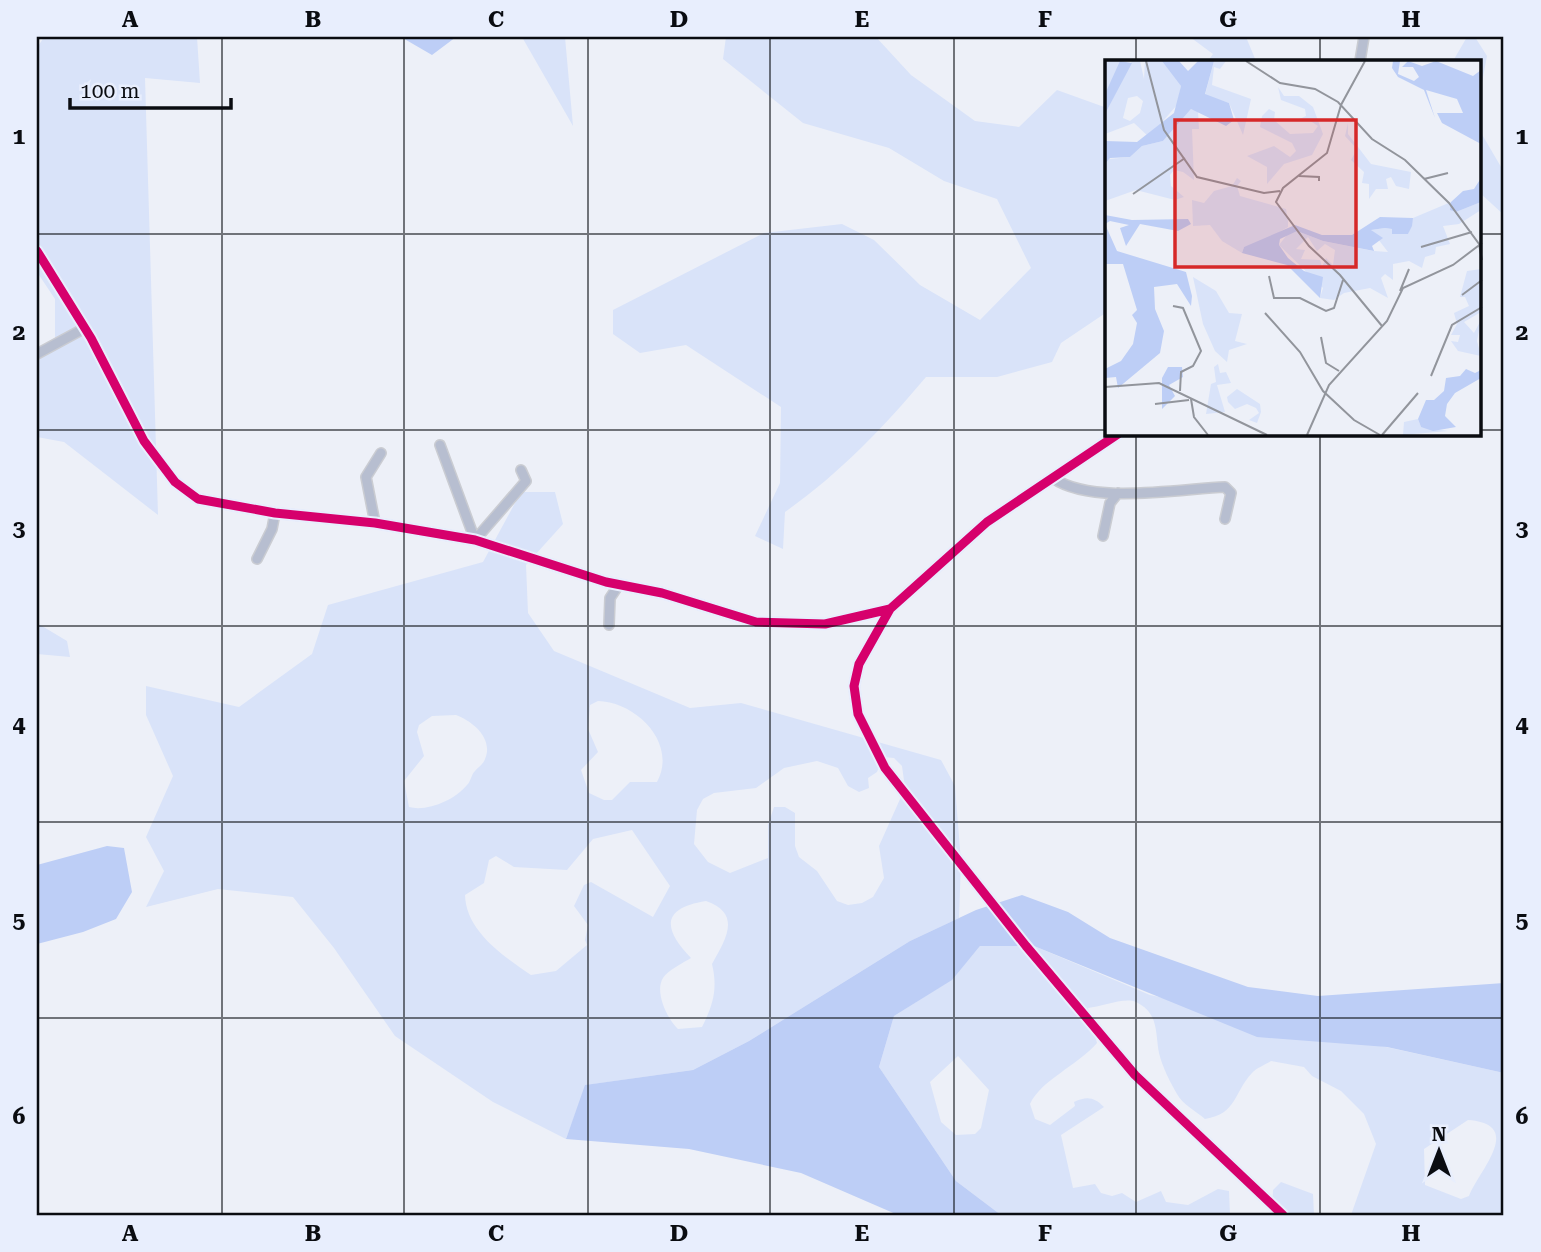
<svg xmlns="http://www.w3.org/2000/svg" width="1541" height="1252" font-family="'Roboto Serif',serif">
  <style>
    .green { fill: #d9e3f9; fill-rule: evenodd }
    .forest { fill: #bdcef6 }
    .lines { fill: none; stroke-linecap: round; stroke-linejoin: round }
    .street-casing { stroke: #caccd2; stroke-width: 12 }
    .street { stroke: #b7bed0; stroke-width: 9 }
    .cycleway-casing { stroke: #e8eefd; stroke-width: 13 }
    .cycleway { stroke: #d6006c; stroke-width: 9 }
    .grid { fill: none; stroke: #0a0c11; stroke-width: 2; stroke-opacity: 0.55 }
    .inset-road { fill: none; stroke: #92959c; stroke-width: 2 }
    .view { fill: #d62828; fill-opacity: 0.15; stroke: #d62828; stroke-width: 3.5 }
    .inset-edge { fill: none; stroke: #0a0c11; stroke-width: 3.5 }
    .neatline { fill: none; stroke: #0a0c11; stroke-width: 2.5 }
    .grid-label { font-size: 23px; text-anchor: middle; font-weight: bold; fill: #0a0c11 }
  </style>
  <rect width="100%" height="100%" fill="#edf0f8"/>
  <path class="green" d="M44 37H197L200 83 145 78 158 515 64 442 37 437V351L55 338V299L37 272V48Z
    M522 37H565L573 126Z
    M726 37H876L911 75 975 121 1019 127 1057 90 1107 108V312L1061 343 1052 362 997 377H926C883 428 839 474 785 512L783 549 755 536 780 483 781 407 686 345 640 353 613 334V310L764 233 842 224 874 240 920 285 980 320 1031 268 997 199 944 181 889 148 803 123 723 59Z
    M1190 37H1246L1256 61H1208L1213 54Z
    M1467 37H1475L1487 56 1480 93V61H1453Z
    M1480 131 1504 172V215L1480 193Z
    M521 492H555L563 524 526 565 528 613 554 651 690 708 741 703 941 760 955 786 961 862 959 918 910 941 749 1041 693 1070 586 1085 566 1139 493 1102 395 1036 334 948 293 897 218 889 146 907 164 871 146 837 173 776 146 715V686L239 707 312 654 328 605 483 562ZM598 701C636 702 678 743 657 782H630L612 800H604L589 793 581 770 598 752 588 729 590 705ZM456 715C472 721 494 738 485 759 483 765 478 767 475 771 471 775 471 781 467 785 455 800 427 812 409 807L404 781 424 756 417 732 419 725 432 716ZM883 757 894 758 902 766 905 788 879 846 884 878 873 897 862 903 848 905 837 901 817 871 799 857 795 846V813L785 807H774L768 825V858L730 873 708 862 694 844 697 810 703 799 714 793 756 788 784 768 817 761 838 768 848 786 859 792 869 788 868 778 877 772ZM632 830 670 886 653 917 591 882 584 885 574 906 588 925 585 940 587 945 556 971 531 975C503 956 466 931 465 895L484 883 489 860 496 856 514 867 567 870 593 839ZM706 901C743 914 725 940 712 964 718 989 713 1005 702 1027L678 1029C668 1020 654 992 663 978 668 970 683 963 691 958 662 928 662 908 706 901Z
    M37 623 67 641 70 657 37 654Z
    M980 946H1034L1150 995 1504 1073V1215H1351L1376 1144 1364 1114 1341 1091 1312 1076 1304 1067 1271 1061C1265 1065 1256 1068 1252 1073 1234 1092 1237 1114 1205 1119 1196 1111 1182 1104 1177 1094 1170 1082 1162 1066 1159 1053 1155 1032 1159 1013 1136 1002 1124 997 1101 1007 1088 1008L1097 1043C1077 1066 1041 1080 1030 1104L1035 1119 1050 1125 1075 1106 1074 1102C1087 1096 1094 1097 1104 1107L1061 1135 1073 1188 1095 1184 1101 1193 1112 1196 1122 1193 1136 1202 1161 1191 1166 1202 1188 1205 1218 1189 1229 1191 1230 1215H1001L956 1181 879 1067 894 1016 951 980ZM958 1056 989 1090 981 1128 975 1134 956 1135 941 1122 930 1082ZM1468 1120C1526 1124 1478 1172 1469 1196L1461 1199 1425 1185 1424 1149Z
    M1281 1182 1313 1194 1314 1215H1272L1273 1190Z"/>
  <path class="forest" d="M401 37H456L432 55Z
    M107 846 124 848 132 892 116 919 83 932 37 944V865Z
    M1022 895 1068 912 1110 938 1248 987 1318 996 1504 983V1073L1387 1047 1257 1037 1034 946H980L952 980 894 1016 879 1067 956 1181 1001 1215H898L801 1173 689 1149 566 1139 585 1085 693 1070 749 1041 910 941 976 910Z"/>
  <g class="lines">
    <g class="street-casing">
      <path id="street" d="M1360 61 1364 37
        M37 251 91 338 144 441 175 482 198 499 275 513 375 523 475 540 606 582 662 593 756 622 825 624 890 609
        M37 354 85 328
        M1118 434 987 522 890 609 859 664 854 686 858 714 885 768 1026 946 1135 1075 1283 1215
        M440 445 475 540
        M1053 478C1091 505 1179 489 1225 487L1231 493 1225 519
        M375 523 366 477 381 453
        M1103 536 1110 503 1118 493
        M475 540 526 481 521 470
        M257 559 272 529 275 513
        M609 625 610 598 618 586"/>
    </g>
    <use href="#street" class="street"/>
    <g class="cycleway-casing">
      <path id="cycleway" d="M37 251 91 338 144 441 175 482 198 499 275 513 375 523 475 540 606 582 662 593 756 622 825 624 890 609
        M1118 434 987 522 890 609 859 664 854 686 858 714 885 768 1026 946 1135 1075 1283 1215"/>
    </g>
    <use href="#cycleway" class="cycleway"/>
  </g>
  <path class="grid" d="M222 37V1215M404 37V1215M588 37V1215M770 37V1215M954 37V1215M1136 37V61M1320 37V61M37 234H1107M1480 234H1504M37 430H1107M1480 430H1504M1136 434V1215M1320 434V1215M37 626H1504M37 822H1504M37 1018H1504"/>
  <g transform="translate(1105 60)">
    <rect width="376" height="376" fill="#edf0f8"/>
    <path d="M0 1H15L12 16 0 34ZM27 1H35L39 19 40 1H57L66 7 76 26 72 45 44 77 29 63 0 74V54ZM32 36 38 41 35 53 25 61 18 58 23 38ZM109 1H121L115 9 109 7 107 25 146 39 138 75 124 43 100 35ZM173 27 179 36H194L208 47 218 74 207 95 179 104 162 124V107L142 96 169 86 185 97 191 91 187 83 155 67 157 56 164 49 170 52 169 60 185 74 208 73 213 66 204 60 190 61 201 56 200 49 176 40ZM86 49 93 51 94 69H87L89 120 78 112 69 110 65 115 66 126 79 137 70 140 31 130 0 141V104L4 99 25 97 37 86 58 81ZM243 63V74L266 104 306 112 304 129 291 126 286 117 281 119 283 129H271L264 139V124L257 123 259 112 246 100 252 89 240 76ZM132 118 136 121 132 126 135 136 181 149 183 161V167L152 185 139 187 137 193 117 181 105 165 88 166 87 140 99 143 109 131 127 126ZM346 142V150L351 152 376 142V150L354 164 338 166 345 184 331 187 330 194 320 197 317 208 304 201 288 204V220L280 214 276 218 283 238 265 228 239 233 229 240 215 238 218 228 174 185 185 171H192L218 181 268 191 267 186 269 191 283 192 266 170 280 168 287 169V173L303 174 308 158ZM203 177 212 191 220 184 230 190 228 205 221 198 217 207 215 200 196 199 200 190 191 189ZM376 209V252L359 262 369 273 376 260 372 281 376 296 353 291 346 281 353 282 355 275H346L352 264 349 253 364 246 360 237H355L362 211ZM88 217 111 231 124 253 137 254 130 281 142 284 124 290 122 302 110 291 98 264ZM113 304 115 313 121 312 126 323 112 325 120 352 101 354 106 324 111 322 109 307ZM132 329 155 344 156 352 152 363 144 360 154 353 151 348 142 344 130 349 123 342 122 337ZM313 359 316 367 343 371 298 375 299 362Z" fill="#d9e3f9" fill-rule="evenodd"/>
    <path d="M15 1 27 3 0 54V34ZM57 1H74L83 11 93 1H109L100 34 124 43 129 60 121 66 86 49 58 81 37 86 25 97 5 98 0 104V81L32 82 69 53 76 26ZM288 1H295L293 14 309 21 314 17 308 7H297L303 1 317 6 331 1 368 16 376 10V84L337 63 332 53H358L352 39 321 30 330 58 319 30 293 17 287 8ZM376 118V142L351 152 345 150 346 142 358 131 369 129ZM0 155 27 160 83 159 86 164 73 171 35 164 21 186 15 168 24 165 5 161 0 164 12 191 81 212 87 236 86 246 72 224 49 227 50 249 59 271 55 293 13 328 11 317 0 318V309L16 301 28 284 32 263 27 255 32 250 18 204H0ZM275 157 308 158 307 166 303 174H287V169L280 168 266 170 278 178 267 186 269 191 218 181 192 171 175 179 174 185 183 198 199 211 218 217 215 238 182 205 137 193 139 187 190 165 217 175H247ZM63 307H77L78 317 64 325 70 336 57 349V318ZM361 309 370 313 376 310V318L350 333 342 344 340 356 351 367 328 371 316 367 313 359 321 340H329L339 331 341 318 355 316Z" fill="#bdcef6"/>
    <path class="inset-road" d="M41 1 59 70 92 117 159 133 175 131M141 1 175 23 210 29 233 42 267 79 300 100 344 143 374 184 377 200M260 1 236 45 222 93 178 128 171 142 204 186 235 215 277 266M194 116 214 117V121M319 119 343 113M28 134 80 98M316 187 367 172M164 216 169 238H195L221 251 229 248 238 220M295 231 304 209M357 235 377 220M68 246 78 248 96 291 88 306 76 312 75 331M160 253 195 292 218 331 249 360 275 375M216 277 221 303 234 311M326 316 347 265 377 247M0 327 54 323 162 375M86 339 89 357 103 375M50 344 84 340M202 375 224 325 282 261 298 228 348 205 377 183M277 375 313 333"/>
    <path class="view" d="M70 60H251V207H70Z"/>
    <rect width="376" height="376" class="inset-edge"/>
  </g>
  <rect width="1541" height="1252" fill="none" stroke="#e8eefd" stroke-width="77"/>
  <g transform="translate(1439 1151)" stroke="#e8eefd" stroke-width="5" paint-order="stroke">
  <path d="M0-5L12 26L0 18L-12 26Z" fill="#0a0c11"/>
  <text y="-10" font-size="19" font-weight="bold" text-anchor="middle" fill="#0a0c11">N</text>
  </g>
  <path d="M70 98v10h161v-10" fill="none" stroke="#0a0c11" stroke-width="3.5"/>
  <text x="80" y="98" font-size="21" fill="#0a0c11" stroke="#e8eefd" stroke-width="5" paint-order="stroke">100 m</text>
  <rect x="38" y="38" width="1464" height="1176" class="neatline"/>
  <g class="grid-label">
    <text x="130" y="27">A</text>
    <text x="313" y="27">B</text>
    <text x="496" y="27">C</text>
    <text x="679" y="27">D</text>
    <text x="862" y="27">E</text>
    <text x="1045" y="27">F</text>
    <text x="1228" y="27">G</text>
    <text x="1411" y="27">H</text>
    <text x="19" y="144">1</text>
    <text x="1522" y="144">1</text>
    <text x="19" y="340">2</text>
    <text x="1522" y="340">2</text>
    <text x="19" y="536">3</text>
    <text x="1522" y="536">3</text>
    <text x="19" y="732">4</text>
    <text x="1522" y="732">4</text>
    <text x="19" y="928">5</text>
    <text x="1522" y="928">5</text>
    <text x="19" y="1124">6</text>
    <text x="1522" y="1124">6</text>
    <text x="130" y="1241">A</text>
    <text x="313" y="1241">B</text>
    <text x="496" y="1241">C</text>
    <text x="679" y="1241">D</text>
    <text x="862" y="1241">E</text>
    <text x="1045" y="1241">F</text>
    <text x="1228" y="1241">G</text>
    <text x="1411" y="1241">H</text>
  </g>
</svg>
